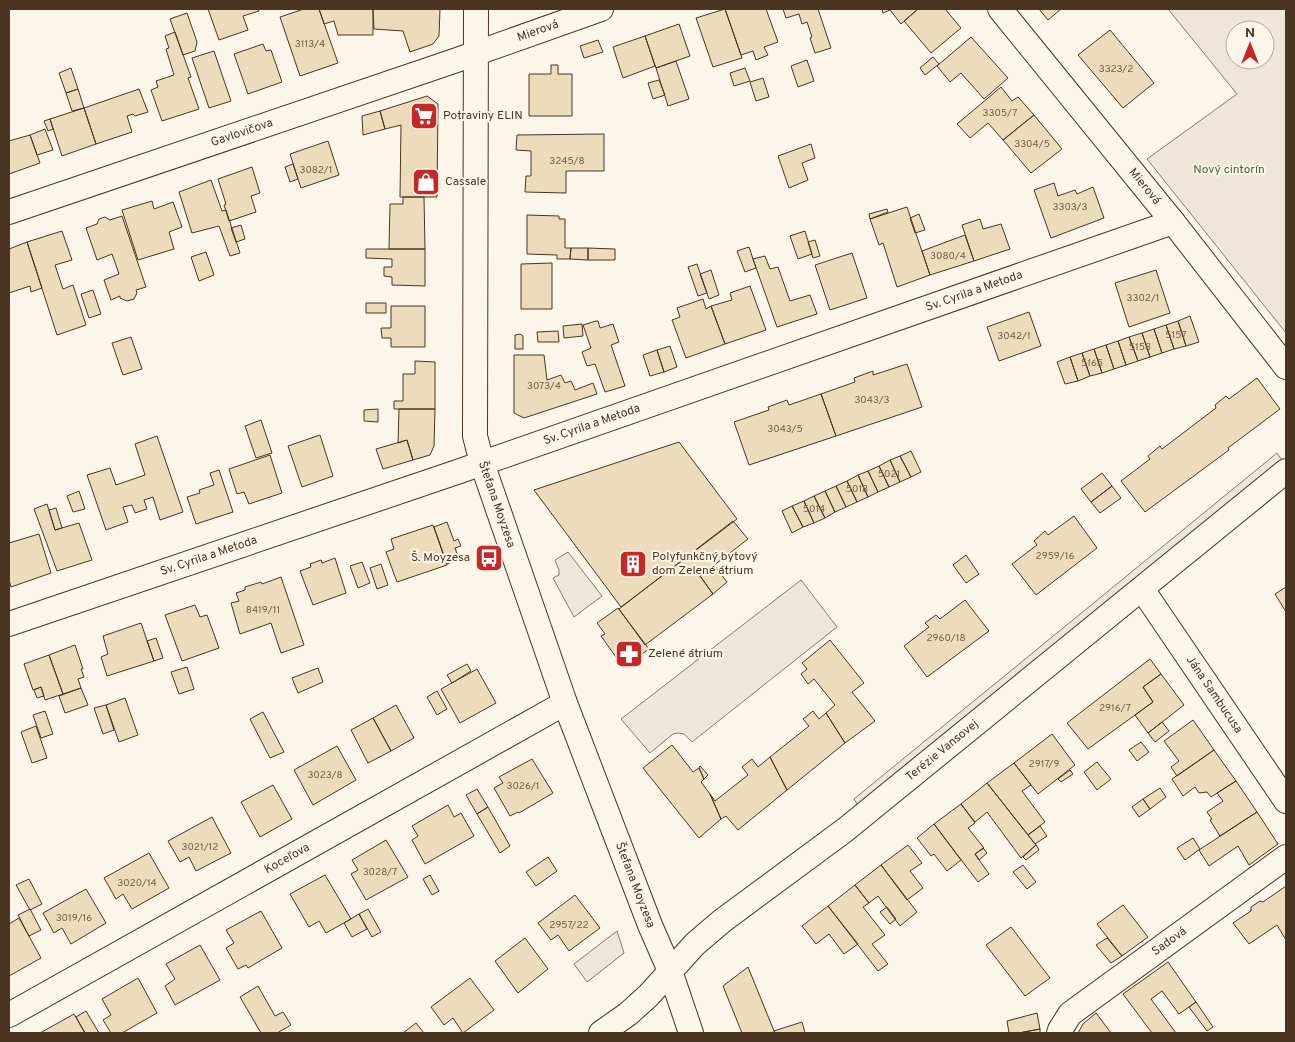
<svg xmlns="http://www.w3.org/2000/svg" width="1295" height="1042" font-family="Overpass,sans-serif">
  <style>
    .green { fill: #ede6d9; stroke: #887966; fill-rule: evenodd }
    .parking { fill: #ede7d9; stroke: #887966 }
    .building { fill: #ecdcbc; stroke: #4a3520 }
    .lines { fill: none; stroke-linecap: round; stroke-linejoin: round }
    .minor-casing { stroke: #4a3520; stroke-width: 26 }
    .minor { stroke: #fbf6e9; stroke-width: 24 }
    .labels { text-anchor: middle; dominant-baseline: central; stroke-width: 4; stroke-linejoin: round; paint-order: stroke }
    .number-label { font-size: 10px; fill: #725f47 }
    .street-label { font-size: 12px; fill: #4a3520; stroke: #fbf6e9 }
    .poi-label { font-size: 12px; fill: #4a3520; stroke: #fbf6e9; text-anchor: start }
    .park-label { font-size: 12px; fill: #436837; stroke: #fbf6e9 }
  </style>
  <rect width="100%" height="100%" fill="#fbf6e9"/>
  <path class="green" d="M1168 9H1286V333L1147 159 1237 94ZM1235 30H1265V60H1235Z
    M617 931 624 953 587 982 574 964Z"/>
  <path class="parking" d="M1277 453 1282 460 859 807 854 799Z
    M568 552 602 596 574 617 553 578 559 575V570L555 560Z
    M801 580 837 627 692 742 684 734 678 733 673 734 650 753 621 719Z"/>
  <path class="building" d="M208 9H258L259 11 243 16 248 30 219 40Z
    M304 9H319L338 63 300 76 280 17Z
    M319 9H373V35H338L334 21 324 24Z
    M373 9H440L439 36 433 44 410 52 403 31 374 29Z
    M725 9 742 58 713 67 696 18Z
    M725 9H766L778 42 764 47 768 55 756 60 753 51 741 55Z
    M783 9H818L831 48 815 53 810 38 812 37 807 22 802 24 799 14 786 18Z
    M882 9H918L901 24 890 10 883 13Z
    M918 9H945L961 28 931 53 904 21Z
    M1039 9H1061L1048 20Z
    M187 13 197 42 195 51 183 55 170 19Z
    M679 24 690 56 656 68 645 36Z
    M1110 30 1154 83 1123 108 1078 55Z
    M175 32 191 77 188 78 199 109 162 121 151 90 158 87 156 81 174 75 166 49 169 48 165 36Z
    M645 36 655 66 623 78 613 47Z
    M971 37 1008 78 984 99 961 73 950 82 937 66Z
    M598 40 603 52 584 58 580 46Z
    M263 44 266 51 271 50 282 82 248 94 234 54Z
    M214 51 231 101 209 108 192 58Z
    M933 57 939 64 925 75 920 68Z
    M807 60 814 81 798 87 791 66Z
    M676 61 689 99 668 106 656 68Z
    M551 65H558V74H572V116H529V74H551Z
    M71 68 78 89 66 93 59 73Z
    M745 68 750 81 734 86 730 73Z
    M763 78 769 97 756 101 750 82Z
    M659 80 665 95 653 99 648 83Z
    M1001 87 1012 101 1018 97 1034 115 1003 140 988 123 970 138 957 124Z
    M78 89 84 108 72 111 66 93Z
    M139 89 148 112 135 116 133 114 127 116 132 132 96 144 84 108Z
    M427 96 438 104 437 197H400L401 125 385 129 380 111Z
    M84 108 96 144 62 156 50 119Z
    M380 111 385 129 363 135 362 116Z
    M1034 115 1062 149 1031 173 1003 140Z
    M50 119 53 129 48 131 44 121Z
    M45 129 53 150 37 155 30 135Z
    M604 134V171H566V193L525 192 526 176H531V151L516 150 517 135Z
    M30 135 40 163 9 174V141Z
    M328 141 339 175 301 188 290 154Z
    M811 144 815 158 802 163 808 180 789 188 778 156Z
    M293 164 298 179 290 182 285 167Z
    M252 167 260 193 251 196 256 212 229 221 224 205 226 204 218 179Z
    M211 180 222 211 226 210 240 253 230 256 219 226 192 233 179 192Z
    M1054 183 1058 196 1075 190 1077 194 1093 187 1104 218 1051 238 1034 190Z
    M403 197H424L425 249H389L390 204H403Z
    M152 201 154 209 173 202 182 227 169 232 174 249 138 260 122 210Z
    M907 207 930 275 897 287 883 243 879 245 870 219Z
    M887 209 888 212 870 219 869 214Z
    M919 214 925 230 915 233 910 218Z
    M527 215 559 216V219H565V248H571L570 259H557V255L527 254Z
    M122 216 146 287 136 290 137 293 134 299 127 301 120 298V296L111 300 104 280 119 274 112 254 97 260 86 228 97 224 99 219 105 217 110 220Z
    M980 219 983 229 1001 224 1010 249 974 261 962 225Z
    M241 225 245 239 236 242 231 228Z
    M62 231 72 260 55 265 63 289 73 285 86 325 57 335 27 242Z
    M805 231 812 254 798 259 790 236Z
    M965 235 974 261 930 275 922 251Z
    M815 240 820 256 813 258 808 242Z
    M27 242 42 288 31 292 30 286 9 293V249Z
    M749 247 756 268 745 272 737 251Z
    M571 248H588V260L570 259Z
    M588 248 615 249V260H588Z
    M366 249H425V286L392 285V277L384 276V267H392V259L366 258Z
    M206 252 214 275 199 281 191 257Z
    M852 253 867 298 830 310 815 265Z
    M765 256 770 269 778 267 790 301 810 295 817 314 777 327 753 259Z
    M552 263V309H521V264Z
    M697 264 707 293 698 296 688 267Z
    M711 270 719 295 709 299 700 274Z
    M1156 270 1170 313 1129 327 1115 283Z
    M750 286 766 330 725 344 711 306 732 300 730 293Z
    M93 290 101 314 89 318 81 294Z
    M703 299 706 309 711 306 725 344 686 358 672 320 680 317 677 308Z
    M366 303H386V313H366Z
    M391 306H425V347H391V338H382L381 328H391Z
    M1029 312 1041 346 999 361 987 327Z
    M1190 316 1199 342 1186 346 1178 321Z
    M596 321H598L600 328 613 324 619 342 611 345 625 386 605 392 595 364 587 366 582 352 591 348 583 325Z
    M1178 321 1186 346 1174 349 1166 325Z
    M582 324 583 336 564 338 563 326Z
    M1166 325 1174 349 1162 353 1154 329Z
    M1154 329 1162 353 1150 357 1142 333Z
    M558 331 559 342H538L537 332Z
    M1142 333 1150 357 1138 361 1129 337Z
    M520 334 523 336V349H515V335Z
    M131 337 142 369 123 375 112 343Z
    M1129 337 1138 361 1126 365 1118 341Z
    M1118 341 1126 365 1114 369 1106 345Z
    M1106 345 1114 369 1102 373 1094 349Z
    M670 346 677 367 664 372 657 350Z
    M1094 349 1102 373 1090 376 1082 353Z
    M657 350 664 372 650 376 643 355Z
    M1082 353 1090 376 1078 381 1070 357Z
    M514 355H544L547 380 561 375 565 383 571 381 575 390 593 383 597 394 524 418 514 413Z
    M1070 357 1078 381 1065 384 1057 362Z
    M415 361 435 362V409H394V401H403V374H415Z
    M907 364 922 407 836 436 821 394 855 382 854 378 873 371V375Z
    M1257 378 1280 409 1228 448 1229 450 1145 512 1121 481 1150 459 1148 456 1160 446 1162 449 1216 408 1215 405 1226 396 1229 399Z
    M821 394 836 436 749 465 734 422 769 410 768 407 787 400 789 405Z
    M378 409V422L364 421V410Z
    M399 409H435L434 446 430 455 413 460 407 440 398 443Z
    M261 420 272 453 256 458 245 426Z
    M320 435 333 476 302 487 288 446Z
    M157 436 183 512 160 520 153 497 144 500 147 509 135 513 132 505 123 507 128 522 106 530 87 475 110 468 116 485 145 475 135 444Z
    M407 440 413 460 383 469 376 449Z
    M679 442 737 519 621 607 534 490Z
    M911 451 921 472 911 477 900 456Z
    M270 455 282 493 249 504 244 492 237 494 229 469Z
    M900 456 911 477 900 482 890 460Z
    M890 460 900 482 889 487 879 466Z
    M879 466 889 487 878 492 868 471Z
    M219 470 233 512 196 524 187 497 200 493 199 490 214 485 210 473Z
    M868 471 878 492 868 497 858 475Z
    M1102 473 1112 486 1091 502 1081 489Z
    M858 475 868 497 857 502 847 481Z
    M847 481 857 502 846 507 836 486Z
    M836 486 846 507 835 512 825 491Z
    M1112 486 1121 498 1100 513 1091 502Z
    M79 491 85 509 73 512 67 496Z
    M825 491 835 512 825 518 814 496Z
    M814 496 825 518 814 523 804 501Z
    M804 501 814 523 803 527 792 506Z
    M47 504 55 530 79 523 92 560 57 571 34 509Z
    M792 506 803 527 792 533 782 511Z
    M56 508 62 528 55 530 49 510Z
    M1074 516 1097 548 1036 595 1012 564 1037 545 1034 541 1045 531 1048 535Z
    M733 521 748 539 700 576 713 594 645 645 619 609Z
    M447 522 454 541 458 539 461 546 455 548 459 559 447 564 434 527Z
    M433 525 447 565 397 582 386 552 394 549 391 539Z
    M39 534 51 573 11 587 9 580V543Z
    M966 555 979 574 966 583 953 565Z
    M335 558 346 593 313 605 300 571 311 567 310 564 321 560 322 563Z
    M362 562 370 583 358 588 350 566Z
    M381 564 388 585 377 589 370 568Z
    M714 565 727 582 713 594 700 576Z
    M281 577 304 645 281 653 271 623 240 634 231 603 239 601 236 593 245 590V587L261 582 262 584Z
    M1286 587V612L1275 594Z
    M965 600 989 631 927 677 904 646 929 627 925 623 936 615 940 619Z
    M195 605 200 617 207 615 219 648 182 661 165 615Z
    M618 608 649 649 623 667 601 636 605 634 597 623Z
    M141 623 154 661 107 676 101 657 108 654 103 636Z
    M156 638 163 658 154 661 147 641Z
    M830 640 864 683 852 692 875 721 845 743 826 713 835 705 814 679 808 684 801 674 807 669 802 663Z
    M75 645 83 669H81L84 677 78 679 81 688 63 694 49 655Z
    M49 655 63 694 45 700 41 687 33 690 24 664Z
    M1150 659 1161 674 1143 687 1153 702 1088 749 1067 723Z
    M467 664 471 671 452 683 447 675Z
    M187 667 194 689 179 694 171 672Z
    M318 668 323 682 298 693 292 678Z
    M477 669 496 703 460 723 441 689Z
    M1161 674 1184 705 1148 733 1135 715 1153 702 1143 687Z
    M41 687 44 696 37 698 34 690Z
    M81 688 88 705 65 713 59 696Z
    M437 691 447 709 437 715 427 697Z
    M125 698 138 735 119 742 106 705Z
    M106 705 114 730 103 734 94 708Z
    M396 705 414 738 391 751 373 718Z
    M45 711 53 734 41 738 33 715Z
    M813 711 819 719 826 713 845 743 787 790 770 757 809 726 803 719Z
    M263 712 284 752 270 758 250 719Z
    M373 718 391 751 368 763 351 730Z
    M1193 720 1214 750 1177 776 1171 767 1179 761 1164 741Z
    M1162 722 1169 731 1155 742 1148 733Z
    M36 726 47 758 32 763 21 732Z
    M1052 734 1075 765 1038 794 1014 763Z
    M1141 742 1149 752 1137 761 1129 750Z
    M672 745 693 772 699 768 704 779 701 782 710 794 721 819 699 838 643 768Z
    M337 746 356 780 313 805 294 770Z
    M1214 750 1236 781 1211 797 1207 792 1199 793 1195 787 1183 796 1172 779Z
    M770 757 787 790 738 830 726 816 721 819 710 794 715 801 748 775 742 767 752 759 758 767Z
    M532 759 553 793 519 813 518 812 510 816 494 788 503 783 499 777Z
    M1097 762 1111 779 1097 790 1084 772Z
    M1014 763 1031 785 1022 791 1045 822 1028 835 987 783Z
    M700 766 708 775 704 779 699 768Z
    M1070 770 1073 774 1061 782 1058 779Z
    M1236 781 1257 812 1220 836 1210 820 1212 819 1207 812 1223 801 1217 793Z
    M987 783 1036 845 1021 858 987 812 975 822 961 804Z
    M273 785 292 819 260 837 241 802Z
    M1160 788 1166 797 1150 809 1143 799Z
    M477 789 488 807 477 814 466 795Z
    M1143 799 1150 809 1139 817 1132 807Z
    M961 804 975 823 968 828 984 848 975 854 989 874 978 882 934 824Z
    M448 805 454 817 461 813 474 836 425 864 412 840 418 836 412 826Z
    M488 807 510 846 500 853 477 814Z
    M1257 812 1278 844 1249 865 1238 846 1209 866 1199 850Z
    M212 817 231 853 196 871 189 857 180 862 168 841Z
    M934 824 961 860 947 871 934 854 931 856 917 838Z
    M1040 826 1047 836 1035 844 1028 835Z
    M1193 838 1200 849 1185 860 1177 848Z
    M386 840 408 877 366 900 351 874 358 870 352 860Z
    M908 845 922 863 910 871 923 888 907 900 881 865Z
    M1036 845 1039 850 1026 860 1023 857Z
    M983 848 987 853 979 860 975 854Z
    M149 853 169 888 132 909 123 894 116 899 104 878Z
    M548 857 557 871 536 886 526 872Z
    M881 865 917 912 900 926 878 896 869 903 855 885Z
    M1023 865 1036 882 1027 889 1013 872Z
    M325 875 351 919 326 933 319 921 309 927 290 894Z
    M430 875 439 891 432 895 423 879Z
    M29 879 42 904 30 910 16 885Z
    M855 885 869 903 863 907 885 935 872 944 888 964 878 971 828 906Z
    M1286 886V940L1277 925 1249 944 1233 923 1251 911V907L1260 901 1263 902Z
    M86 889 106 923 71 944 62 928 54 933 43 913Z
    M575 895 600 928 569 951 558 935 551 940 538 923Z
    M1123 905 1148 937 1122 956 1097 924Z
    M828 906 858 944 844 954 829 934 816 944 802 926Z
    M887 907 896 919 890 924 880 912Z
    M30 909 41 930 29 936 18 915Z
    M368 909 381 932 372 937 359 914Z
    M261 911 282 948 248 968 246 965 238 969 226 948 234 943 226 930Z
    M359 914 367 929 352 937 344 923Z
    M19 918 41 958 9 976V924Z
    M1011 927 1050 978 1025 996 986 945Z
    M525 938 548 969 518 993 495 961Z
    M1107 938 1122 956 1111 963 1096 945Z
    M200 945 220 980 175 1005 165 986 175 979 166 964Z
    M1168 962 1196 1002 1179 1014 1162 991 1151 999 1176 1033H1152L1123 994Z
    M748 967 774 1031 775 1033H742L723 986Z
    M138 978 157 1013 122 1033H111L103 1020 111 1015 102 999Z
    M470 978 494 1010 463 1033 453 1018 444 1025 431 1007Z
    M258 986 275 1016 283 1012 291 1025 277 1033H261L240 997Z
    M1196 1002 1213 1027 1207 1031 1189 1007Z
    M86 1011 99 1033H85L76 1017Z
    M1037 1013 1040 1029 1019 1033H1009L1007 1021Z
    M1096 1013 1111 1033H1078L1083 1024Z
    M74 1014 85 1033H40Z
    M802 1022 805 1033H775L774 1031Z
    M416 1023 424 1033H403Z
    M1040 1029V1033H1019Z"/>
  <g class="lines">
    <g class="minor-casing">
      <g id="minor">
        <path id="s1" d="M476 9 475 436 482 463 565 703 650 925 670 971 691 1033"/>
        <path id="s2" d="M1000 9 1173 222 1286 367"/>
        <path id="s3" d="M9 212 454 61 601 9"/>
        <path id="s4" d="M1142 589 1286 801"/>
        <path id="s5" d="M9 624 460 471 1173 222"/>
        <path id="s6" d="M9 1015 565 703"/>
        <path id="s7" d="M601 1033 628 1014 648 996 695 944 722 921 845 830 1286 471"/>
        <path id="s8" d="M1059 1033 1060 1030 1070 1014 1286 857"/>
      </g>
    </g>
    <use href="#minor" class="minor"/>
  </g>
  <defs>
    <g id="supermarket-square" transform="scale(1.4375)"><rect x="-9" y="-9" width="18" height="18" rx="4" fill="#c62828" stroke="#fbf6e9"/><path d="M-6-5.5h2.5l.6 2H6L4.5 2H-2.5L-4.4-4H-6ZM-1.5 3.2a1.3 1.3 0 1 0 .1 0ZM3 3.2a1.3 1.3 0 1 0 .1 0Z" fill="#fff"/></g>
    <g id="shop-square" transform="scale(1.4375)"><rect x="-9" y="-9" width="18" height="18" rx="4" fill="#c62828" stroke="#fbf6e9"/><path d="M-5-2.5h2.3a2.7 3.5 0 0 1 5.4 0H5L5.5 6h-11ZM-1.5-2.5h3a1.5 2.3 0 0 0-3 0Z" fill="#fff"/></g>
    <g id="bus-square" transform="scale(1.4375)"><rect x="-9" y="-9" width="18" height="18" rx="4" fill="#c62828" stroke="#fbf6e9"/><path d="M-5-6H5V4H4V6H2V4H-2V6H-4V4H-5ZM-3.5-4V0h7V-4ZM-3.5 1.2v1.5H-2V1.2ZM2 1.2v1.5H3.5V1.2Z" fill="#fff"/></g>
    <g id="building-square" transform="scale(1.4375)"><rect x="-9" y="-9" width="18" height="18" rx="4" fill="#c62828" stroke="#fbf6e9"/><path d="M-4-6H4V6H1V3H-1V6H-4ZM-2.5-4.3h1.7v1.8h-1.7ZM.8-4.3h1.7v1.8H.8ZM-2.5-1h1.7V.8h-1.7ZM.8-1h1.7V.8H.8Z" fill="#fff"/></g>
    <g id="pharmacy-square" transform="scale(1.4375)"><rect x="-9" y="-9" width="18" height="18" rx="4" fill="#c62828" stroke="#fbf6e9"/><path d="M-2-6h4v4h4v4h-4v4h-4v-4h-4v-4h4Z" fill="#fff"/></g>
  </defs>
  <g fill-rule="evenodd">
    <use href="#supermarket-square" x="424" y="116"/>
    <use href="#shop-square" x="426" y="182"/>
    <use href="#bus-square" x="489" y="558"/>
    <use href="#building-square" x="633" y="564"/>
    <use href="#pharmacy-square" x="629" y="654"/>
  </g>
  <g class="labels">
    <g class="number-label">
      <text x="310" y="44">3113/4</text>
      <text x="1116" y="69">3323/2</text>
      <text x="1000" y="113">3305/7</text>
      <text x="1032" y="144">3304/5</text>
      <text x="567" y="161">3245/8</text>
      <text x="316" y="170">3082/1</text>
      <text x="1070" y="207">3303/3</text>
      <text x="948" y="256">3080/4</text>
      <text x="1143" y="298">3302/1</text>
      <text x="1176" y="335">5157</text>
      <text x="1014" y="336">3042/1</text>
      <text x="1140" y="347">5158</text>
      <text x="1092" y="363">5165</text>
      <text x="544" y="386">3073/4</text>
      <text x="872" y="400">3043/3</text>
      <text x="785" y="429">3043/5</text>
      <text x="889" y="474">5021</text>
      <text x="857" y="489">5018</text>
      <text x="814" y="509">5014</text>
      <text x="1055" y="556">2959/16</text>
      <text x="263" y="610">8419/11</text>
      <text x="946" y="638">2960/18</text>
      <text x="1115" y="708">2916/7</text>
      <text x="1044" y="764">2917/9</text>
      <text x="325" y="775">3023/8</text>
      <text x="523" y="786">3026/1</text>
      <text x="200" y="847">3021/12</text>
      <text x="380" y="872">3028/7</text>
      <text x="137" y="883">3020/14</text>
      <text x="74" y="918">3019/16</text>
      <text x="569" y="925">2957/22</text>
    </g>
    <g class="street-label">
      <text stroke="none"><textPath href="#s3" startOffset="559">Mierová</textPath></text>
      <text stroke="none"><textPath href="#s3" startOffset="246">Gavlovičova</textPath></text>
      <text stroke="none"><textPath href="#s2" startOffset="229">Mierová</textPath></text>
      <text stroke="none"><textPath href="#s5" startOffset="1021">Sv. Cyrila a Metoda</textPath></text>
      <text stroke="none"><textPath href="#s5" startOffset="616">Sv. Cyrila a Metoda</textPath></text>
      <text stroke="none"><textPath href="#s1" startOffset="499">Štefana Moyzesa</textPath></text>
      <text stroke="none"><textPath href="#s5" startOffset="211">Sv. Cyrila a Metoda</textPath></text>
      <text stroke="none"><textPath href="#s4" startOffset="128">Jána Sambucusa</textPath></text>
      <text stroke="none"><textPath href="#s7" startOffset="444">Terézie Vansovej</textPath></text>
      <text stroke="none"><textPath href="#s6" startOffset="319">Koceľova</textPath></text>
      <text stroke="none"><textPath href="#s1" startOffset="904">Štefana Moyzesa</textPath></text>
      <text stroke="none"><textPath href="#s8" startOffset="145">Sadová</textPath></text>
    </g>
    <g class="poi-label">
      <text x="443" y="116">Potraviny ELIN</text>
      <text x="445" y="182">Cassale</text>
      <text x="652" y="557">Polyfunkčný bytový<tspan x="652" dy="14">dom Zelené átrium</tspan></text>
      <text x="470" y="558" text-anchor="end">Š. Moyzesa</text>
      <text x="648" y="654">Zelené átrium</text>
    </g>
    <g class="park-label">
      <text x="1229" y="170">Nový cintorín</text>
    </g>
  </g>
  <rect width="1295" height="1042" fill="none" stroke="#4a3520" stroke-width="20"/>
  <g transform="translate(1250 45)"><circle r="24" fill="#fbf6e9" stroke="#b4a999"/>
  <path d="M0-4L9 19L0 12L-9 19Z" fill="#c62828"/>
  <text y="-8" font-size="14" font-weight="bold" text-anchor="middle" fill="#4a3520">N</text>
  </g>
</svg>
